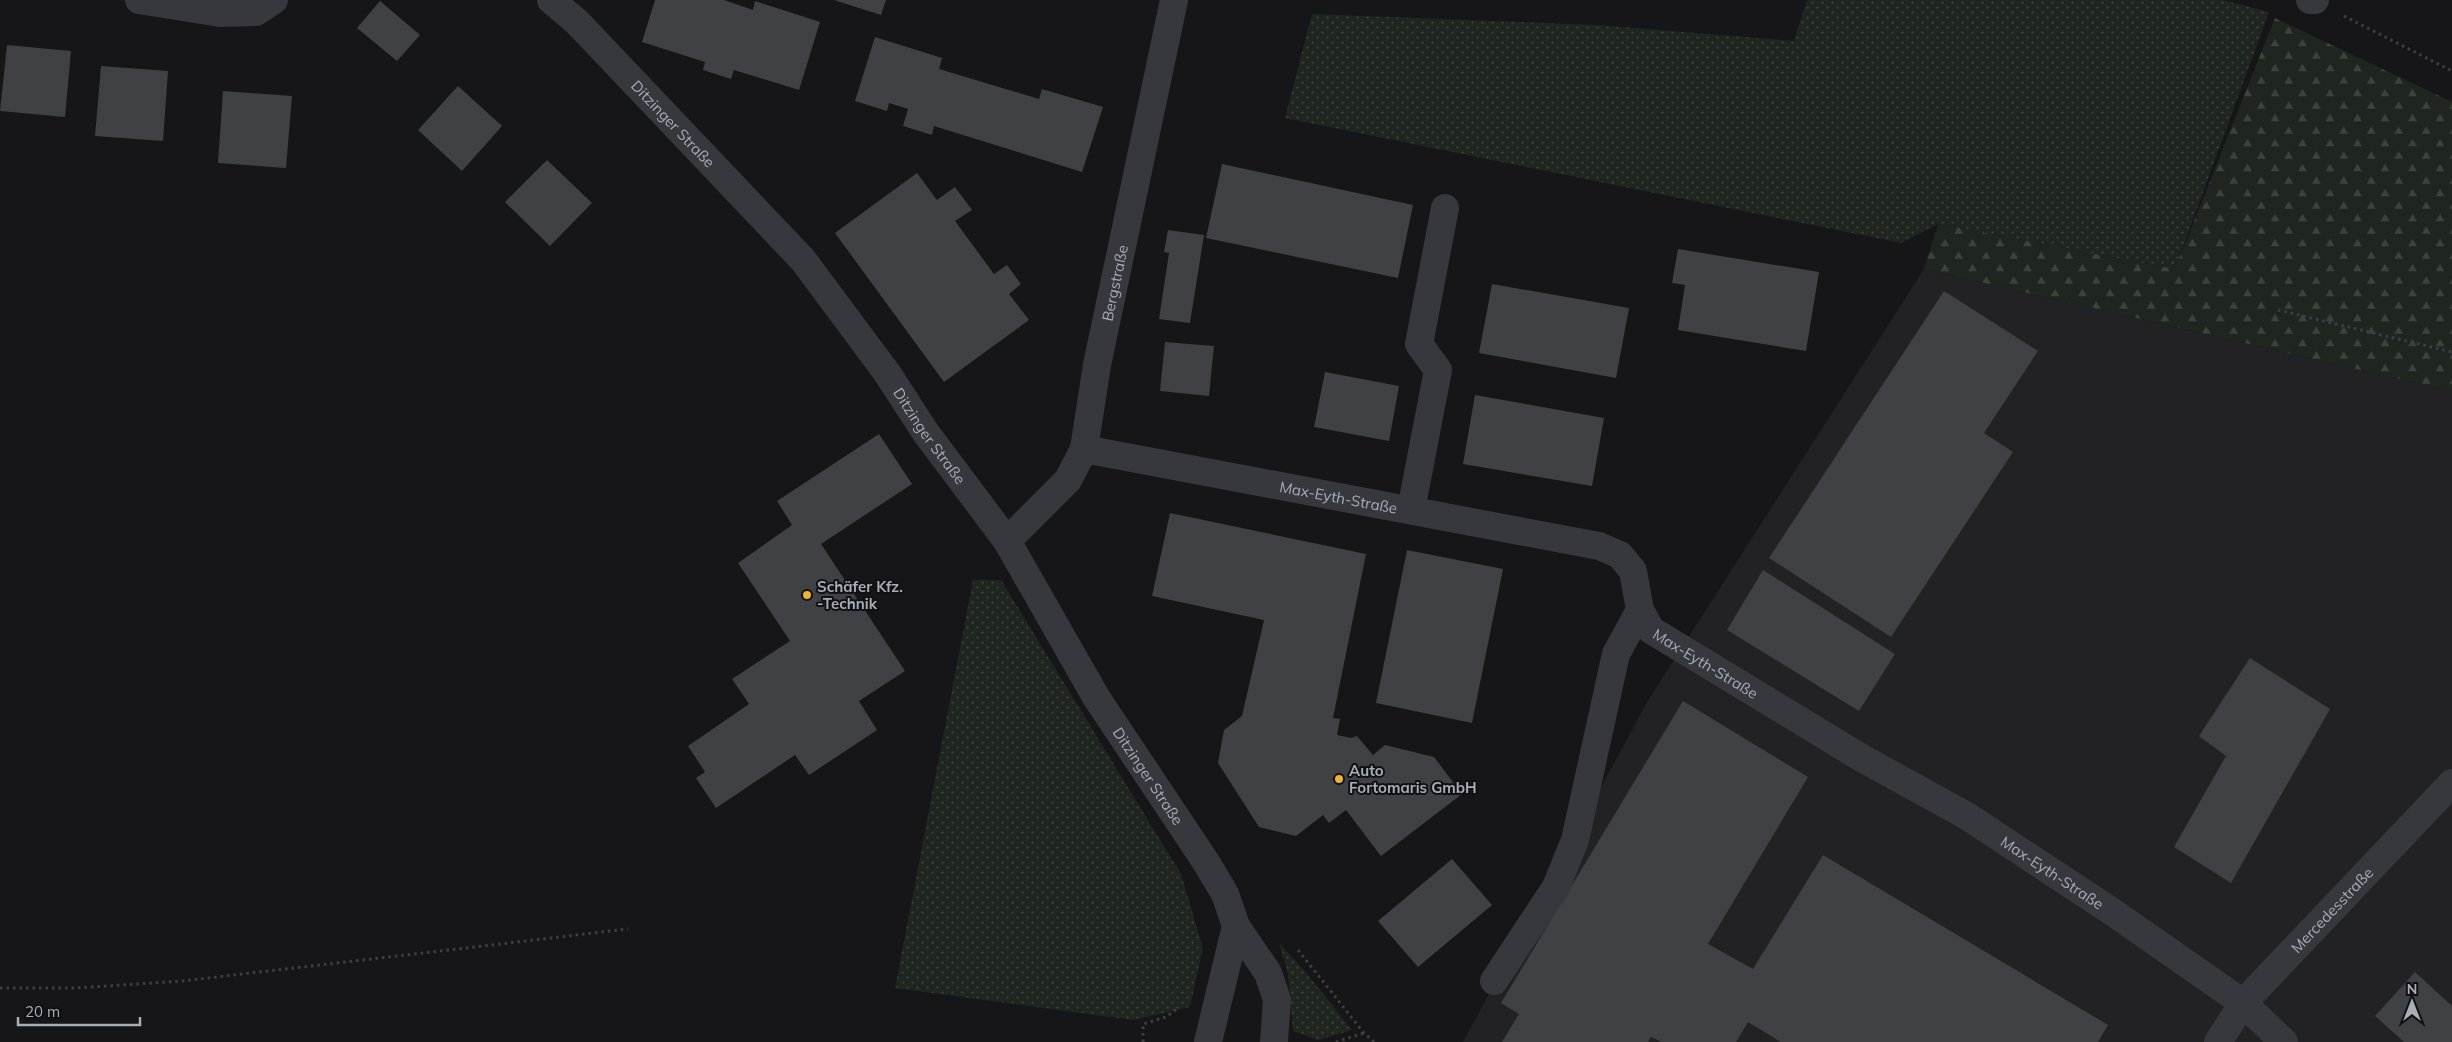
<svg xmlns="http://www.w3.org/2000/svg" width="2452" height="1042" font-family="Mulish,sans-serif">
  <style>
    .built { fill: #222225 }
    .grass { fill: url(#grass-dots) }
    .forest { fill: url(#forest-firs) }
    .building { fill: #404145 }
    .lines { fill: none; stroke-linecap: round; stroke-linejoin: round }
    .path { stroke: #3d3f44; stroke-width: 3; stroke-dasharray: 2.5 4; stroke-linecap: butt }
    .minor { stroke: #37383d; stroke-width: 28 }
    .poi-dot { fill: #f2b134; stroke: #111113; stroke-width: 2 }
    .labels { text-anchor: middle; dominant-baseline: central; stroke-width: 4; stroke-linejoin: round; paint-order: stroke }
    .street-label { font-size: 15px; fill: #a8adb8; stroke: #111113 }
    .poi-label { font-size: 15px; font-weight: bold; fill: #a8adb8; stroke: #111113; text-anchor: start }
  </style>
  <defs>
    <pattern id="grass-dots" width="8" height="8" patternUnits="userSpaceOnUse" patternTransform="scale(1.25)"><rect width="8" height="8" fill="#1e261f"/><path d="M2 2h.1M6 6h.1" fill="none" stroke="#3c433d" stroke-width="1.8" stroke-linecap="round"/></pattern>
    <pattern id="forest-firs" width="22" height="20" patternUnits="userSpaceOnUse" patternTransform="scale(1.25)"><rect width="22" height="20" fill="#1e261f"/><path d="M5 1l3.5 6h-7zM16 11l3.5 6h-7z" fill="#3c433d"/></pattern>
  </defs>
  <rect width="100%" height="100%" fill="#161618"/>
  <path class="built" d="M1924 269 2452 391V1042H1463L1647 702Z"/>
  <path class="grass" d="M1807 0H2223L2269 12 2175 269 1938 224 1901 243 1285 118 1312 14 1597 25 1794 41Z
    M973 580H1001L1181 874 1203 948 1190 1007 1133 1020 895 988Z
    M1279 943 1305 971 1352 1030 1318 1040 1293 1031 1288 974Z"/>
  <path class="forest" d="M2275 18 2452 102V391L1924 269 1938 224 2175 269Z"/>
  <path class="building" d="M655 0H724L753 10 755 1 820 22 799 90 734 70 731 79 703 70 705 62 642 42Z
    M834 0H886L881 15Z
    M380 1 420 35 397 61 357 28Z
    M875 37 942 58 939 69 1039 99 1042 89 1103 107 1082 172 934 126 932 135 903 126 908 109 889 103 887 111 855 101Z
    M7 45 71 51 65 117 0 111Z
    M101 66 168 71 163 141 95 136Z
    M458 86 502 126 462 171 418 130Z
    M223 91 292 96 286 168 218 163Z
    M547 160 592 203 550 246 505 202Z
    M1222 164 1413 205 1398 278 1206 238Z
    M917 173 937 200 955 187 972 210 955 221 994 274 1007 265 1021 284 1009 294 1029 320 944 382 835 233Z
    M1168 230 1204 235 1190 323 1159 319 1169 253 1164 252Z
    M1678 249 1819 272 1806 351 1678 330 1685 285 1672 283Z
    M1492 284 1629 308 1616 378 1479 353Z
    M1944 291 2038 351 1984 433 2013 452 1891 637 1769 558Z
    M1165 342 1214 346 1209 396 1160 391Z
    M1325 372 1399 386 1389 441 1314 427Z
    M1475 395 1604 418 1592 486 1463 464Z
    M879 434 912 484 821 544 905 671 859 701 877 730 809 775 795 755 716 808 696 778 705 772 688 746 749 704 732 679 790 641 738 563 792 525 777 501Z
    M1170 513 1366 554 1333 718 1340 719 1337 735 1351 738 1357 736 1373 755 1385 745 1434 757 1462 794 1381 856 1346 810 1329 823 1323 815 1296 836 1259 827 1218 763 1224 730 1242 716 1264 620 1152 596Z
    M1407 550 1503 569 1472 723 1376 703Z
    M1763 570 1895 654 1859 711 1727 630Z
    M2250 658 2330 709 2231 883 2174 847 2226 756 2199 736Z
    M1683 701 1808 777 1708 944 1753 969 1823 855 2108 1025 2098 1042H1781L1748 1022 1736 1042H1662L1651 1037 1648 1042H1502L1519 1014 1501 1003Z
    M1452 859 1492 905 1418 967 1378 921Z
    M2415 972 2452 1006V1042H2404L2375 1016Z"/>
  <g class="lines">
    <path class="path" d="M2344 16 2452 71
      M2278 310 2452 352
      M1298 950 1364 1033 1374 1042
      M0 988H75L183 981 628 929
      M1143 1042V1024L1166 1017 1178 1008
      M1336 1042 1364 1033"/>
    <g class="minor">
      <path d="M139 0 220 13 256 12 274 0"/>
      <path id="s1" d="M551 0 577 22 803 260 887 373 926 433 1007 541 1096 697 1206 862 1225 894 1236 926 1268 973 1277 1000 1274 1042"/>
      <path d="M2310 0H2315"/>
      <path id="s2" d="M1084 449 1599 546 1620 555 1633 571 1640 610 1651 630 1860 757 1967 816 2114 913 2243 1003 2284 1042"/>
      <path d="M1411 510 1438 370 1419 344 1445 208"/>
      <path id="s3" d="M1007 541 1068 480 1084 449 1097 365 1174 0"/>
      <path d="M1494 981 1556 887 1575 840 1616 654 1640 610"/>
      <path d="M1208 1042 1236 926"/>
      <path id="s4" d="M2218 1042 2243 1003 2452 783"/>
    </g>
  </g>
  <g class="poi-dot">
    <circle cx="807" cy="595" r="5"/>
    <circle cx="1339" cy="779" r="5"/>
  </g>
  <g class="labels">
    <g class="street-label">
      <text stroke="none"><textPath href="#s1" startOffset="174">Ditzinger Straße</textPath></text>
      <text stroke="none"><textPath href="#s3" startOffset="290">Bergstraße</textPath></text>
      <text stroke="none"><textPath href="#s1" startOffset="579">Ditzinger Straße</textPath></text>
      <text stroke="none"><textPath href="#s2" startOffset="259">Max-Eyth-Straße</textPath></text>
      <text stroke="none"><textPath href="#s2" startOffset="694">Max-Eyth-Straße</textPath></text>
      <text stroke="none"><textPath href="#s1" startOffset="984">Ditzinger Straße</textPath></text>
      <text stroke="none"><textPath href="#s2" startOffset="1099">Max-Eyth-Straße</textPath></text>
      <text stroke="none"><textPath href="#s4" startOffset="175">Mercedesstraße</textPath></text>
    </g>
    <g class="poi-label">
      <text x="817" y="586">Schäfer Kfz.<tspan x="817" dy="17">-Technik</tspan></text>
      <text x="1349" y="770">Auto<tspan x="1349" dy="17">Fortomaris GmbH</tspan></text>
    </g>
  </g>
  <g transform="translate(2412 1002)" stroke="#111113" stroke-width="4" paint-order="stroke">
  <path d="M0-4L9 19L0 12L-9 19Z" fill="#a8adb8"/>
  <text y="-8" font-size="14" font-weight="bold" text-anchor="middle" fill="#a8adb8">N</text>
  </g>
  <path d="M18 1017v8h122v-8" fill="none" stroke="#a8adb8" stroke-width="2.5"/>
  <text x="25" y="1017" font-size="15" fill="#a8adb8" stroke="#111113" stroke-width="4" paint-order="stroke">20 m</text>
</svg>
